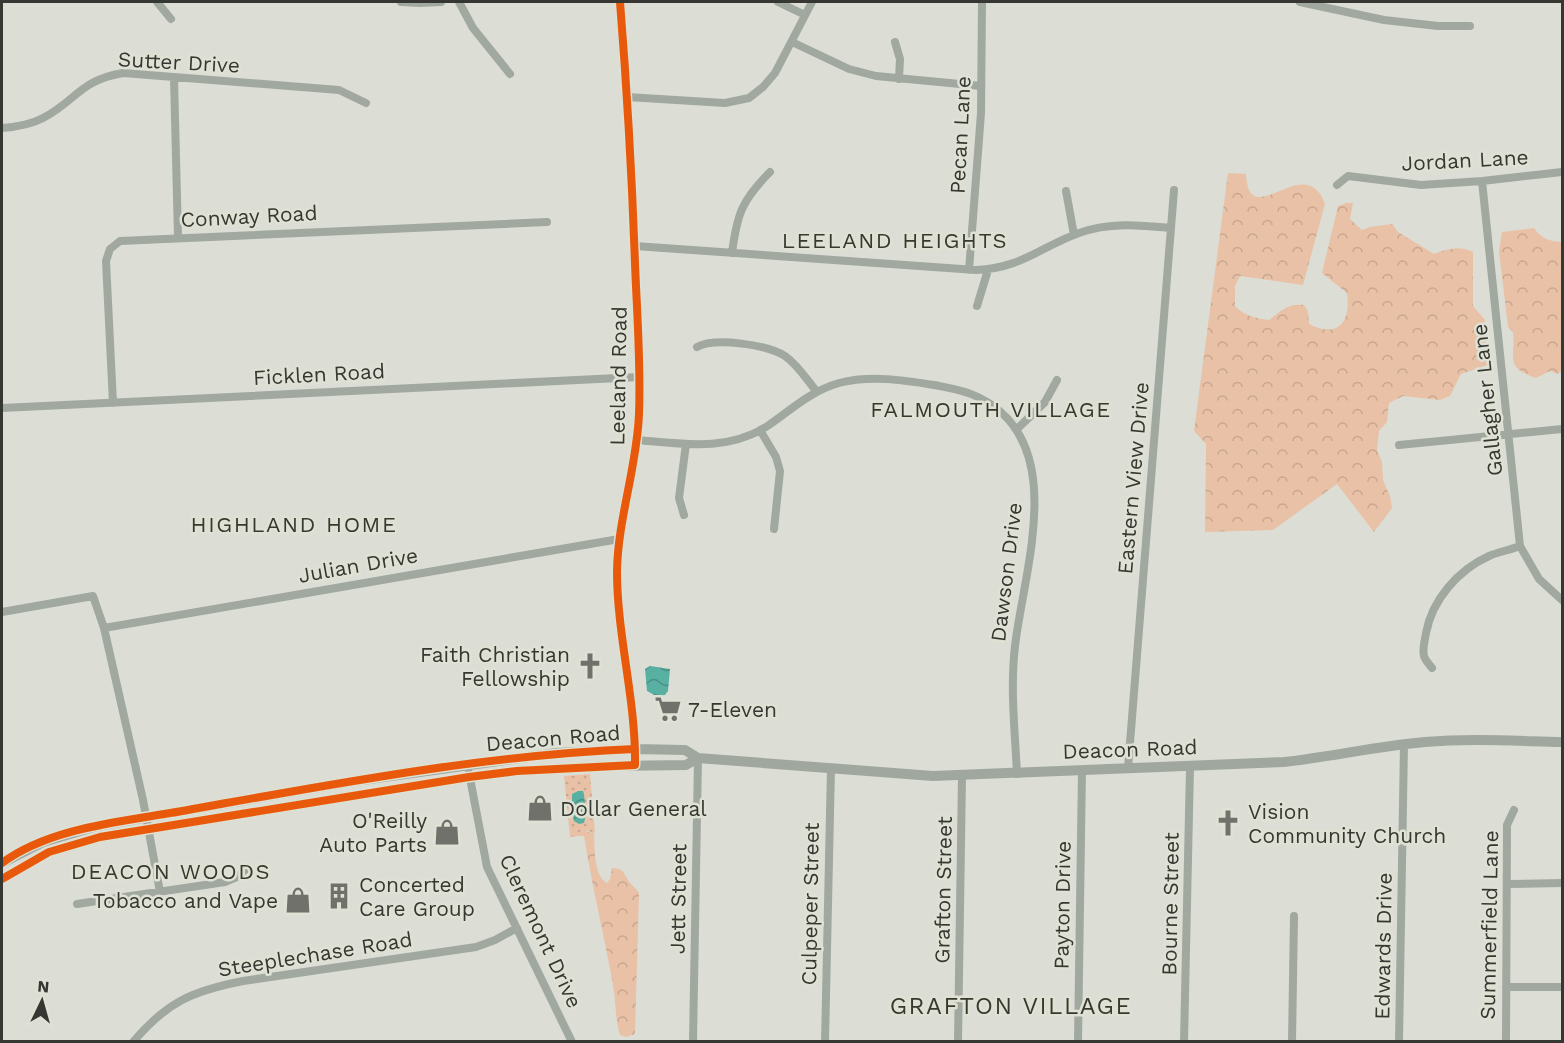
<svg xmlns="http://www.w3.org/2000/svg" width="1564" height="1043" font-family="'Work Sans',sans-serif">
  <style>
    .grass { fill: url(#grass-dots) }
    .forest { fill: url(#forest-crowns) }
    .water { fill: url(#water-waves) }
    .lines { fill: none; stroke-linecap: round; stroke-linejoin: round }
    .minor { stroke: #a1a8a0; stroke-width: 8 }
    .secondary { stroke: #a0a79f; stroke-width: 10 }
    .cycleway-casing { stroke: #dee1d3; stroke-width: 11 }
    .cycleway { stroke: #e8590c; stroke-width: 8 }
    .labels { text-anchor: middle; dominant-baseline: central; stroke-width: 5; stroke-linejoin: round; paint-order: stroke }
    .street-label { font-size: 21px; fill: #363732; stroke: #dee1d3 }
    .poi-label { font-size: 21px; fill: #363732; stroke: #dee1d3; text-anchor: start }
    .neighbourhood-label { font-size: 22px; letter-spacing: 1.5px; fill: #37392f; stroke: #dee1d3 }
    .quarter-label { font-size: 24px; letter-spacing: 1.5px; fill: #37392f; stroke: #dee1d3 }
  </style>
  <defs>
    <pattern id="grass-dots" width="8" height="8" patternUnits="userSpaceOnUse" patternTransform="scale(1.5)"><rect width="8" height="8" fill="#e8c1a6"/><path d="M2 2h.1M6 6h.1" fill="none" stroke="#c8a68f" stroke-width="1.8" stroke-linecap="round"/></pattern>
    <pattern id="forest-crowns" width="20" height="18" patternUnits="userSpaceOnUse" patternTransform="scale(1.5)"><rect width="20" height="18" fill="#e8c1a6"/><path d="M2 6a3 3 0 1 1 6 0M12 15a3 3 0 1 1 6 0" fill="none" stroke="#c8a68f"/></pattern>
    <pattern id="water-waves" width="16" height="10" patternUnits="userSpaceOnUse" patternTransform="scale(1.5)"><rect width="16" height="10" fill="#57b0a2"/><path d="M0 5q4-4 8 0t8 0" fill="none" stroke="#499085"/></pattern>
  </defs>
  <rect width="100%" height="100%" fill="#dcded6"/>
  <path class="grass" d="M590 774 595 833 588 831 579 832V836L570 837 564 776Z"/>
  <path class="forest" d="M1228 173 1246 174C1249 235 1305 149 1325 204L1303 285 1240 276 1235 286V306C1245 316 1255 318 1269 320 1281 311 1288 303 1304 305L1308 311 1309 324C1338 339 1351 322 1347 293L1322 273 1338 206 1346 203H1353L1350 219 1362 230 1370 227 1392 224 1398 232 1434 254C1447 249 1459 245 1473 252V306L1485 320 1487 365 1461 374 1450 396 1440 400 1403 396 1389 403 1387 422 1379 431 1377 450 1382 462 1383 480 1390 496 1392 508 1374 532 1337 484 1273 530 1205 532 1206 444 1194 431Z
    M1534 228C1542 239 1548 241 1562 242V370L1558 374 1550 371 1536 378C1503 367 1516 357 1513 332L1508 327 1499 251 1502 232Z
    M584 831 594 833C595 848 593 875 607 883L610 879 612 868C623 868 623 872 628 880 631 885 636 888 639 893L635 1034 626 1037 620 1035C615 1019 616 1002 613 985 604 935 592 886 584 836H579V832Z"/>
  <path class="water" d="M650 666 670 669 668 691 665 695 656 696 647 691 645 669Z
    M578 791H583L584 794 586 814 584 823 579 824 574 821 572 811V794Z"/>
  <g class="lines">
    <path class="minor" d="M157 2 171 19
      M401 2 420 3 441 2
      M459 2 473 28 510 74
      M778 2 805 15
      M1300 2 1384 20 1438 26H1470
      M792 42 849 69 876 76 981 86
      M895 42 900 59 899 79
      M174 78 178 237
      M627 97 725 103 749 98 763 87 775 73 812 2
      M2 128C15 127 30 125 43 118 76 101 80 80 123 73L339 90 366 103
      M1482 181 1520 546 1539 579 1562 600
      M1337 185 1348 176 1421 185 1482 181 1562 172
      M1066 191 1074 235
      M635 246 976 270C1022 268 1040 247 1079 233 1110 222 1139 225 1171 228
      M732 253C737 214 742 200 770 172
      M969 270 981 113 982 2
      M977 306 988 270
      M697 347C715 337 768 345 785 356 798 365 807 380 817 392
      M113 403 106 261 110 249 120 241 547 222
      M2 408 639 377
      M1017 429 1045 402 1057 380
      M760 430 776 457 780 471 774 529
      M637 440C683 444 729 452 769 425 792 409 811 391 839 383 870 375 903 380 934 385 949 388 964 390 978 397 1070 441 1024 569 1015 646 1010 688 1015 732 1017 774
      M1399 445 1562 429
      M684 515 679 498 686 444
      M2 612 93 596 104 628 143 800 160 892
      M104 628 619 539
      M1432 668C1429 664 1425 660 1424 656 1422 649 1425 640 1426 633 1432 600 1458 570 1489 556 1498 552 1510 550 1520 546
      M1128 768 1174 190
      M469 773 487 867 572 1042
      M1508 884 1562 883
      M77 904 225 882 237 877 245 870
      M1506 987H1562
      M133 1042C167 1002 192 991 243 981L476 947 495 940 517 928
      M693 1042 698 758
      M825 1042 831 768
      M958 1042 962 776
      M1078 1042 1082 770
      M1184 1042 1190 767
      M1292 1042 1294 916
      M1399 1042 1404 744
      M1506 1042 1507 825 1514 810"/>
    <path class="secondary" d="M620 2C627 89 632 177 635 264 637 314 641 364 639 414 637 467 618 518 617 571 617 636 636 700 635 765
      M2 863 43 842 97 826 348 782 557 753 635 749 685 750 698 758 933 776 1284 762C1331 757 1377 746 1425 742 1470 738 1517 741 1562 742
      M2 879 49 852 100 837 469 777 517 771 614 766 686 765 698 758"/>
    <g class="cycleway-casing">
      <path id="cycleway" d="M2 863C53 825 132 821 193 809 339 783 487 755 635 749
        M2 879 49 852 100 837 469 777 517 771 635 765C636 700 617 636 617 571 618 518 637 467 639 414 641 364 637 314 635 264 632 177 627 89 620 2"/>
    </g>
    <use href="#cycleway" class="cycleway"/>
  </g>
  <defs>
    <g id="church-bare" transform="scale(2.07)"><path d="M-1.2-6h2.4v3.5h3.3v2.4h-3.3V6h-2.4V-.1h-3.3v-2.4h3.3Z" fill="#70716b" stroke="#dee1d3" stroke-width="2.5" paint-order="stroke"/></g>
    <g id="supermarket-bare" transform="scale(2.07)"><path d="M-6-5.5h2.5l.6 2H6L4.5 2H-2.5L-4.4-4H-6ZM-1.5 3.2a1.3 1.3 0 1 0 .1 0ZM3 3.2a1.3 1.3 0 1 0 .1 0Z" fill="#70716b" stroke="#dee1d3" stroke-width="2.5" paint-order="stroke"/></g>
    <g id="shop-bare" transform="scale(2.07)"><path d="M-5-2.5h2.3a2.7 3.5 0 0 1 5.4 0H5L5.5 6h-11ZM-1.5-2.5h3a1.5 2.3 0 0 0-3 0Z" fill="#70716b" stroke="#dee1d3" stroke-width="2.5" paint-order="stroke"/></g>
    <g id="building-bare" transform="scale(2.07)"><path d="M-4-6H4V6H1V3H-1V6H-4ZM-2.5-4.3h1.7v1.8h-1.7ZM.8-4.3h1.7v1.8H.8ZM-2.5-1h1.7V.8h-1.7ZM.8-1h1.7V.8H.8Z" fill="#70716b" stroke="#dee1d3" stroke-width="2.5" paint-order="stroke"/></g>
  </defs>
  <g fill-rule="evenodd">
    <use href="#church-bare" x="590" y="666"/>
    <use href="#supermarket-bare" x="668" y="709"/>
    <use href="#shop-bare" x="540" y="808"/>
    <use href="#church-bare" x="1228" y="823"/>
    <use href="#shop-bare" x="447" y="832"/>
    <use href="#building-bare" x="339" y="896"/>
    <use href="#shop-bare" x="298" y="900"/>
  </g>
  <g class="labels">
    <g class="street-label">
      <text transform="translate(179 62) rotate(3)">Sutter Drive</text>
      <text transform="translate(960 135) rotate(-87)">Pecan Lane</text>
      <text transform="translate(1465 160) rotate(-3)">Jordan Lane</text>
      <text transform="translate(249 216) rotate(-3)">Conway Road</text>
      <text transform="translate(319 374) rotate(-3)">Ficklen Road</text>
      <text transform="translate(618 376) rotate(-89)">Leeland Road</text>
      <text transform="translate(1487 400) rotate(-96)">Gallagher Lane</text>
      <text transform="translate(1133 478) rotate(-85)">Eastern View Drive</text>
      <text transform="translate(358 565) rotate(-10)">Julian Drive</text>
      <text transform="translate(1006 572) rotate(-83)">Dawson Drive</text>
      <text transform="translate(553 738) rotate(-5)">Deacon Road</text>
      <text transform="translate(1130 749) rotate(-2)">Deacon Road</text>
      <text transform="translate(943 890) rotate(-89)">Grafton Street</text>
      <text transform="translate(678 899) rotate(-89)">Jett Street</text>
      <text transform="translate(810 904) rotate(-89)">Culpeper Street</text>
      <text transform="translate(1170 904) rotate(-89)">Bourne Street</text>
      <text transform="translate(1062 905) rotate(-89)">Payton Drive</text>
      <text transform="translate(1489 925) rotate(-89)">Summerfield Lane</text>
      <text transform="translate(541 931) rotate(65)">Cleremont Drive</text>
      <text transform="translate(1383 946) rotate(-89)">Edwards Drive</text>
      <text transform="translate(315 954) rotate(-9)">Steeplechase Road</text>
    </g>
    <g class="poi-label">
      <text x="570" y="654" text-anchor="end">Faith Christian<tspan x="570" dy="24">Fellowship</tspan></text>
      <text x="688" y="709">7-Eleven</text>
      <text x="560" y="808">Dollar General</text>
      <text x="1248" y="811">Vision<tspan x="1248" dy="24">Community Church</tspan></text>
      <text x="427" y="820" text-anchor="end">O'Reilly<tspan x="427" dy="24">Auto Parts</tspan></text>
      <text x="359" y="884">Concerted<tspan x="359" dy="24">Care Group</tspan></text>
      <text x="278" y="900" text-anchor="end">Tobacco and Vape</text>
    </g>
    <g class="neighbourhood-label">
      <text x="895" y="240">LEELAND HEIGHTS</text>
      <text x="991" y="409">FALMOUTH VILLAGE</text>
      <text x="294" y="524">HIGHLAND HOME</text>
      <text x="171" y="871">DEACON WOODS</text>
    </g>
    <g class="quarter-label">
      <text x="1011" y="1006">GRAFTON VILLAGE</text>
    </g>
  </g>
  <rect width="1564" height="1043" fill="none" stroke="#363732" stroke-width="6"/>
  <g transform="translate(42 1001) rotate(5)" stroke="#dee1d3" stroke-width="4.5" paint-order="stroke">
  <path d="M0-4.5L10 22L0 15L-10 22Z" fill="#363732"/>
  <text y="-9" font-size="16" font-weight="bold" text-anchor="middle" fill="#363732">N</text>
  </g>
</svg>
